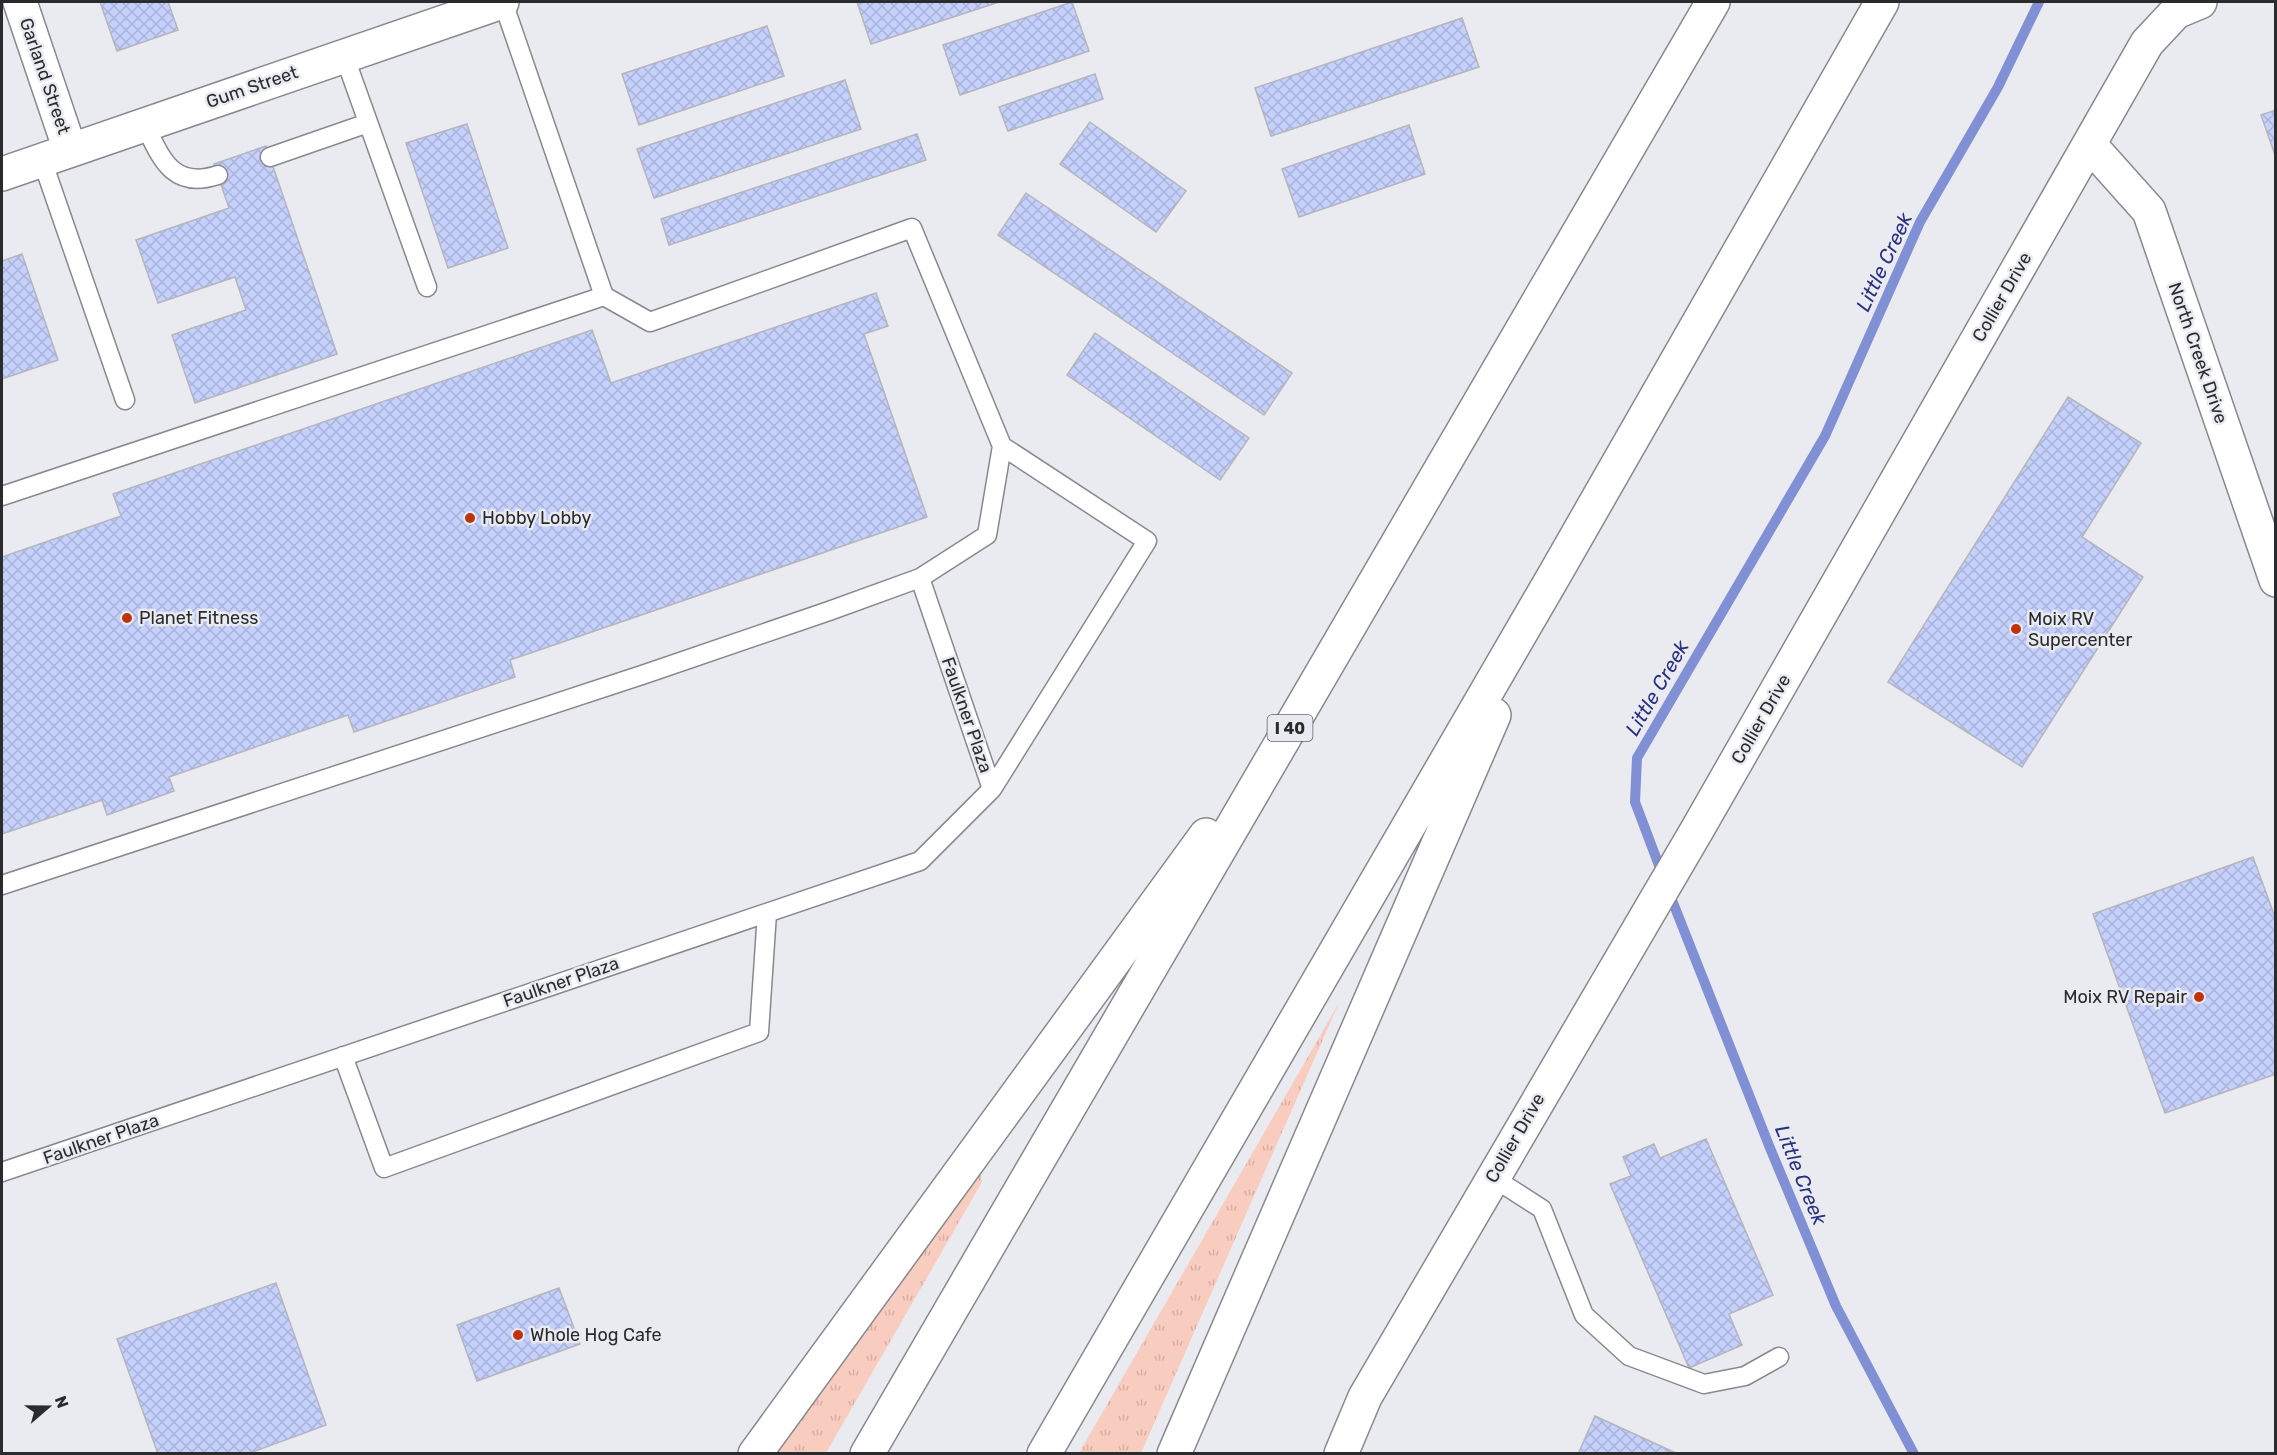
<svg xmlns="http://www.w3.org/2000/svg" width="2277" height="1455" font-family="Rubik,sans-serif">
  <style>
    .grass { fill: url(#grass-tufts) }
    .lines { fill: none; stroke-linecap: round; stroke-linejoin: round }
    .stream { stroke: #8190d5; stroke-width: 10 }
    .building { fill: url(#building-cross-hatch); stroke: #b4b6bb; stroke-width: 1.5 }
    .lane-casing { stroke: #87898e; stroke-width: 21 }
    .street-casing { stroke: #87898e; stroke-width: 36 }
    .highway-casing { stroke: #87898e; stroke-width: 36 }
    .lane { stroke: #fff; stroke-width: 18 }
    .street { stroke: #fff; stroke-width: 33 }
    .highway { stroke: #fff; stroke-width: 33 }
    .poi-dot { fill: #bd330c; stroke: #eaebf1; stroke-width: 2 }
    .labels { text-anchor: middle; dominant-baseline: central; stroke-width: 5; stroke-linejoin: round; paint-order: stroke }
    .shield { fill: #eaebf1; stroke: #646568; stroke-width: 1.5 }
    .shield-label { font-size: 16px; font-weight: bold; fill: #2a2b2d }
    .street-label { font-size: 18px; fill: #2a2b2d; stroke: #eaebf1 }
    .poi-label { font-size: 18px; fill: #2a2b2d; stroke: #eaebf1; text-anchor: start }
    .water-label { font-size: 20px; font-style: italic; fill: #293080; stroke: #eaebf1 }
  </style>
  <defs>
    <pattern id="grass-tufts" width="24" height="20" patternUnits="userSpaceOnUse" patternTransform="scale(1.5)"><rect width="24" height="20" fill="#f9ccc0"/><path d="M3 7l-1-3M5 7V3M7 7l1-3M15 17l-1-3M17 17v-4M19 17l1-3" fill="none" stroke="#d6afa5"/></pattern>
    <pattern id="building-cross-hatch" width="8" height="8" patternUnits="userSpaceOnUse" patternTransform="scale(1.5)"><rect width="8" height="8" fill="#c5d0fc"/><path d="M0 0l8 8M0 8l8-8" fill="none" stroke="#a9b3d8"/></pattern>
  </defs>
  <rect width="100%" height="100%" fill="#eaebf1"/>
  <path class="grass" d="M1339 1003 1141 1453H1079Z
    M980 1170 982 1182 826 1453 767 1454Z"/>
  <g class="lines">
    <path class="stream" d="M1663 876 1635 802 1637 758 1825 436 1920 222 1998 87 2039 2
      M1668 890 1770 1148 1836 1306 1914 1454"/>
  </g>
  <path class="building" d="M100 2H168L178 30 117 51Z
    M857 2H999L871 44Z
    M1072 2 1089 51 960 95 943 45Z
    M1462 18 1479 67 1271 136 1255 88Z
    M767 26 784 76 639 125 622 74Z
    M1095 74 1103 99 1008 131 999 107Z
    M845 80 861 129 654 198 637 149Z
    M2276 110V158L2261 115Z
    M1090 122 1186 191 1156 232 1060 164Z
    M467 124 508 248 448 268 406 143Z
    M1409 125 1425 174 1299 217 1282 169Z
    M917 134 926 160 669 245 661 219Z
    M266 146 337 354 195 403 172 335 246 310 235 277 158 303 136 240 229 208 214 164Z
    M1026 193 1292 373 1264 415 998 235Z
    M22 254 58 360 2 379V261Z
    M876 293 888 326 864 334 927 517 510 660 515 677 354 732 348 715 169 777 174 791 107 815 102 800 2 834V557L121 516 113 494 592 330 611 383Z
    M1095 333 1249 438 1220 480 1067 375Z
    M2068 397 2141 443 2082 537 2143 577 2022 767 1888 682Z
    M2253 857 2276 920V1074L2165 1113 2093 914Z
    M1706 1139 1773 1295 1729 1314 1742 1345 1689 1368 1610 1184 1631 1176 1623 1157 1654 1144 1660 1158Z
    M276 1283 326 1425 247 1454H158L117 1339Z
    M559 1288 580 1344 477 1381 457 1325Z
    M1595 1416 1678 1454H1578Z"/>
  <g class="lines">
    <g class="lane-casing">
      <path id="lane" d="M344 55 427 287
        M144 123C161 158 172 190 218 175
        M270 157 368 123
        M42 160 125 400
        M2 496 604 296
        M992 789 1147 541 1002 446
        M2 885 645 674 829 611 920 578 987 535 1002 446 912 228 650 322 604 296 503 2
        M343 1056 384 1168 759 1032 767 913
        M2 1172 920 861 992 789 920 578
        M1492 1177 1542 1209 1584 1315 1629 1356 1704 1384 1745 1376 1779 1357"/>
    </g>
    <g class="street-casing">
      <path id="street" d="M20 2 70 150
        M2090 145 2149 211 2276 580
        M2 174 502 2
        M1341 1454 1365 1397 1697 830 2147 43 2176 12 2200 2"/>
    </g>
    <g class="highway-casing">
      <path id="highway" d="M755 1454 1206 835
        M867 1454 1713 2
        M1044 1454 1555 574 1882 2
        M1174 1454 1494 715"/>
    </g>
    <use href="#lane" class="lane"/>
    <use href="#street" class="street"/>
    <use href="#highway" class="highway"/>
  </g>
  <g class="poi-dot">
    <circle cx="470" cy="518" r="6"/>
    <circle cx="127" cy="618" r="6"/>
    <circle cx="2016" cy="629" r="6"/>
    <circle cx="2199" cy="997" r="6"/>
    <circle cx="518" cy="1335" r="6"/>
  </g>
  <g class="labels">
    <rect class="shield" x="1267.5" y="715" width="45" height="26" rx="4.5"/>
    <g class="shield-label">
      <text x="1290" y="728">I 40</text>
    </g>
    <g class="street-label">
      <text transform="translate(45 76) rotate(71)">Garland Street</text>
      <text transform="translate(252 87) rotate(-19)">Gum Street</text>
      <text transform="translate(2002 297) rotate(-60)">Collier Drive</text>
      <text transform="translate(2198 353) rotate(71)">North Creek Drive</text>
      <text transform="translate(967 715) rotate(71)">Faulkner Plaza</text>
      <text transform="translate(1761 719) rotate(-60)">Collier Drive</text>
      <text transform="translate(561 982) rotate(-19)">Faulkner Plaza</text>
      <text transform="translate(1515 1138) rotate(-60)">Collier Drive</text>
      <text transform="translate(101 1139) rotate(-19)">Faulkner Plaza</text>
    </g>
    <g class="poi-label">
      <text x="482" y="518">Hobby Lobby</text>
      <text x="139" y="618">Planet Fitness</text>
      <text x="2028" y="619">Moix RV<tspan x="2028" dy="21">Supercenter</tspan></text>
      <text x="2187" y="997" text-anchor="end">Moix RV Repair</text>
      <text x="530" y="1335">Whole Hog Cafe</text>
    </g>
    <g class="water-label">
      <text transform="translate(1884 262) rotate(-65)">Little Creek</text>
      <text transform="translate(1657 688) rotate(-60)">Little Creek</text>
      <text transform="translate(1801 1175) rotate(68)">Little Creek</text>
    </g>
  </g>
  <rect width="2277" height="1455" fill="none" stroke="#2a2b2d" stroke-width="6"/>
  <g transform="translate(48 1407) rotate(70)" stroke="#eaebf1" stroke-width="4.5" paint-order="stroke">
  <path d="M0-4.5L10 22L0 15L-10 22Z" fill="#2a2b2d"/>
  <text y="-9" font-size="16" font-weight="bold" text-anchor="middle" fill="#2a2b2d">N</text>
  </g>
</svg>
